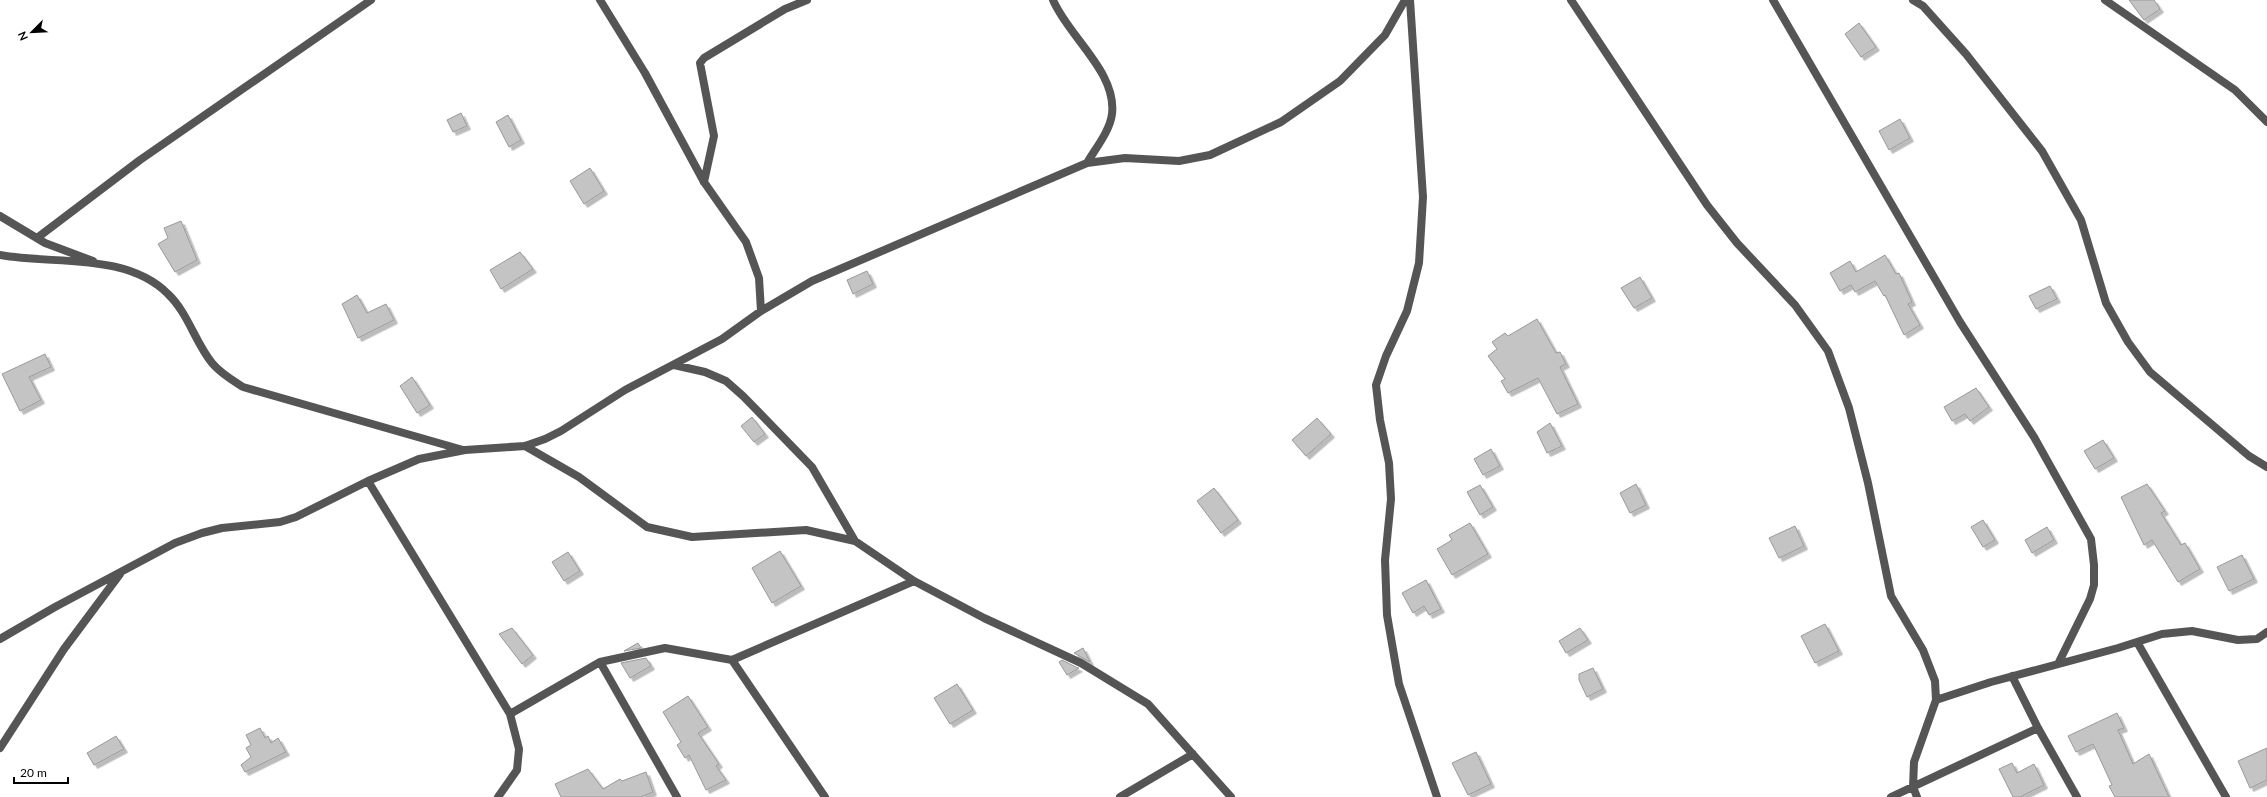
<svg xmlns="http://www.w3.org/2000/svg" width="2267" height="797" font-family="Lato,sans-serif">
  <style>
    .building { fill: #c4c4c4; stroke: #999; filter: url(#shadow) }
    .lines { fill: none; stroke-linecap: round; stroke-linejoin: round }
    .street { stroke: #555; stroke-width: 8 }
  </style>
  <defs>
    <filter id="shadow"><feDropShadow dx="3.5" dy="3.5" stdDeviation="0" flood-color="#0004"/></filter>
  </defs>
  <rect width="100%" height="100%" fill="#fff"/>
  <path class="building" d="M2129 0H2154L2160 9 2144 20Z
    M1859 23 1876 47 1861 57 1845 34Z
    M461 113 467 126 453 132 447 120Z
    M508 115 521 140 509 147 496 122Z
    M1900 119 1910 138 1889 150 1879 131Z
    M590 168 604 191 584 204 570 181Z
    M181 221 197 260 175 272 158 244 168 238 164 228Z
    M520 252 533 269 501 289 490 270Z
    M1885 255 1896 274 1899 273 1912 302 1908 304 1920 325 1904 335 1885 295 1884 296 1875 281 1855 292 1851 285 1840 291 1830 273 1850 261 1856 272Z
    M867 271 873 284 853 294 847 280Z
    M1640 277 1652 298 1634 308 1621 288Z
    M2050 286 2057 299 2036 309 2029 296Z
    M357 295 367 313 386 304 394 320 358 338 342 304Z
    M1537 319 1556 353 1560 352 1566 364 1560 367 1578 404 1557 414 1538 378 1508 393 1501 381 1505 379 1488 356 1497 349 1492 342 1505 333 1508 336Z
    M45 354 51 367 29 377 41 400 20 411 2 374Z
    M412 377 430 405 417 413 400 386Z
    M1976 388 1989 407 1970 421 1965 414 1952 421 1944 407Z
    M752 417 765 434 754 442 741 426Z
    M1317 418 1331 434 1306 456 1292 440Z
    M1550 423 1562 446 1547 453 1537 432Z
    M2103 440 2114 458 2095 469 2084 451Z
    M1491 449 1500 466 1483 475 1474 459Z
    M1636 484 1646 505 1630 513 1620 493Z
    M2147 484 2165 511 2161 513 2181 545 2185 543 2200 569 2178 582 2152 540 2144 545 2121 497Z
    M1480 485 1493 507 1480 515 1467 492Z
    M1214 488 1238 520 1221 533 1197 501Z
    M1983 520 1995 540 1983 547 1971 527Z
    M1470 523 1488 554 1452 575 1437 549 1452 540 1449 535Z
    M1795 526 1804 546 1779 558 1769 538Z
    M2047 527 2054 540 2032 553 2025 540Z
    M780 551 801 586 772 603 752 568Z
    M568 552 580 571 564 581 552 562Z
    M2242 555 2254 579 2229 591 2217 567Z
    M1426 580 1441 609 1429 615 1424 606 1413 613 1402 593Z
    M1825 624 1839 651 1815 663 1801 636Z
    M512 628 533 655 522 664 499 634Z
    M1580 628 1588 640 1566 653 1559 641Z
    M638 643 641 648 624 651Z
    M1083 648 1090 662 1074 653Z
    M646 658 651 666 630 678 621 663Z
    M1062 660 1078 668H1079L1067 675 1059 662Z
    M1593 668 1603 689 1587 697 1579 680V674Z
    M957 684 973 710 950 724 934 698Z
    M688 696 708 727 698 733 719 764 716 766 726 780 706 790 689 755 685 758 677 745 681 742 663 712Z
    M2117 713 2124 728 2118 730 2133 764 2149 754 2169 797H2115L2109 786 2112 785 2093 744 2076 752 2068 736Z
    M260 728 265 738 268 736 271 743 278 738 286 752 245 772 241 765 251 757 246 748 251 745 246 735Z
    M116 736 124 749 94 765 87 753Z
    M2267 748V780L2250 788 2238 761Z
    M1476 752 1491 784 1468 795 1452 763Z
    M2012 763 2017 773 2034 764 2044 785 2020 797H2013L1999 769Z
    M588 769 603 789 620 779 622 781 646 772 653 792 641 797H561L555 784Z"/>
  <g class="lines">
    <path class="street" d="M600 0 645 73 704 182 746 242 759 278 761 311
      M1053 0C1068 36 1117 72 1112 114 1110 131 1095 149 1087 163
      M1410 0 1423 197 1419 263 1407 311 1386 356 1376 385 1380 420 1389 463 1391 499 1385 560 1387 615 1399 684 1437 797
      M1571 0 1707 205 1737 243 1795 305 1828 351 1849 408 1868 483 1891 596 1923 650 1935 681 1936 700 1914 762 1913 787 1917 797
      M1773 0 1960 322 2034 437 2091 539 2094 565V585L2090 599 2058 664
      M1913 0 1923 6 1966 54 2042 151 2081 220 2106 303 2128 342 2150 372 2249 456 2267 467
      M2105 0 2235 90 2267 122
      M704 182 714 136 700 63 704 58 785 9 807 0
      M0 216 45 243 93 261
      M37 238 140 160 371 0
      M0 255C54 265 126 252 168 294 188 313 195 342 212 363 220 373 232 380 243 387L463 450
      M674 365 705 372 726 381 743 396 812 467 855 541
      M525 446 579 477 647 527 692 537 806 530 855 541 914 581 984 618 1081 663 1148 704 1231 797
      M368 481 510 714 519 749 517 770 498 797
      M0 639 55 607 175 543 202 533 222 528 280 522 296 517 368 481 419 459 465 450 525 446 545 439 561 431 625 390 722 339 761 311 812 281 1087 163 1125 158 1179 161 1210 155 1281 122 1340 81 1385 35 1405 0
      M2137 642 2226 797
      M732 660 825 797
      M600 662 677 797
      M2012 676 2038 728 2077 797
      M1936 700 1991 682 2118 648 2162 634 2192 631 2238 640 2257 639 2267 632
      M510 714 600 662 665 648 732 660 914 581
      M0 748 64 649 120 574
      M1120 797 1193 754
      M1891 797 2038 728"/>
  </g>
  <g transform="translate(32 32) rotate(246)" stroke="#ffffff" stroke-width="3" paint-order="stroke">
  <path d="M0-3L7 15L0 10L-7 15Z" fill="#000000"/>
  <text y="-6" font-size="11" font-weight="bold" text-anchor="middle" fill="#000000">N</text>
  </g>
  <path d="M14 777v6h54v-6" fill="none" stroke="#000000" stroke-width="2"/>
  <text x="20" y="777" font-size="12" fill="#000000" stroke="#ffffff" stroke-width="3" paint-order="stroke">20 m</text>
</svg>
